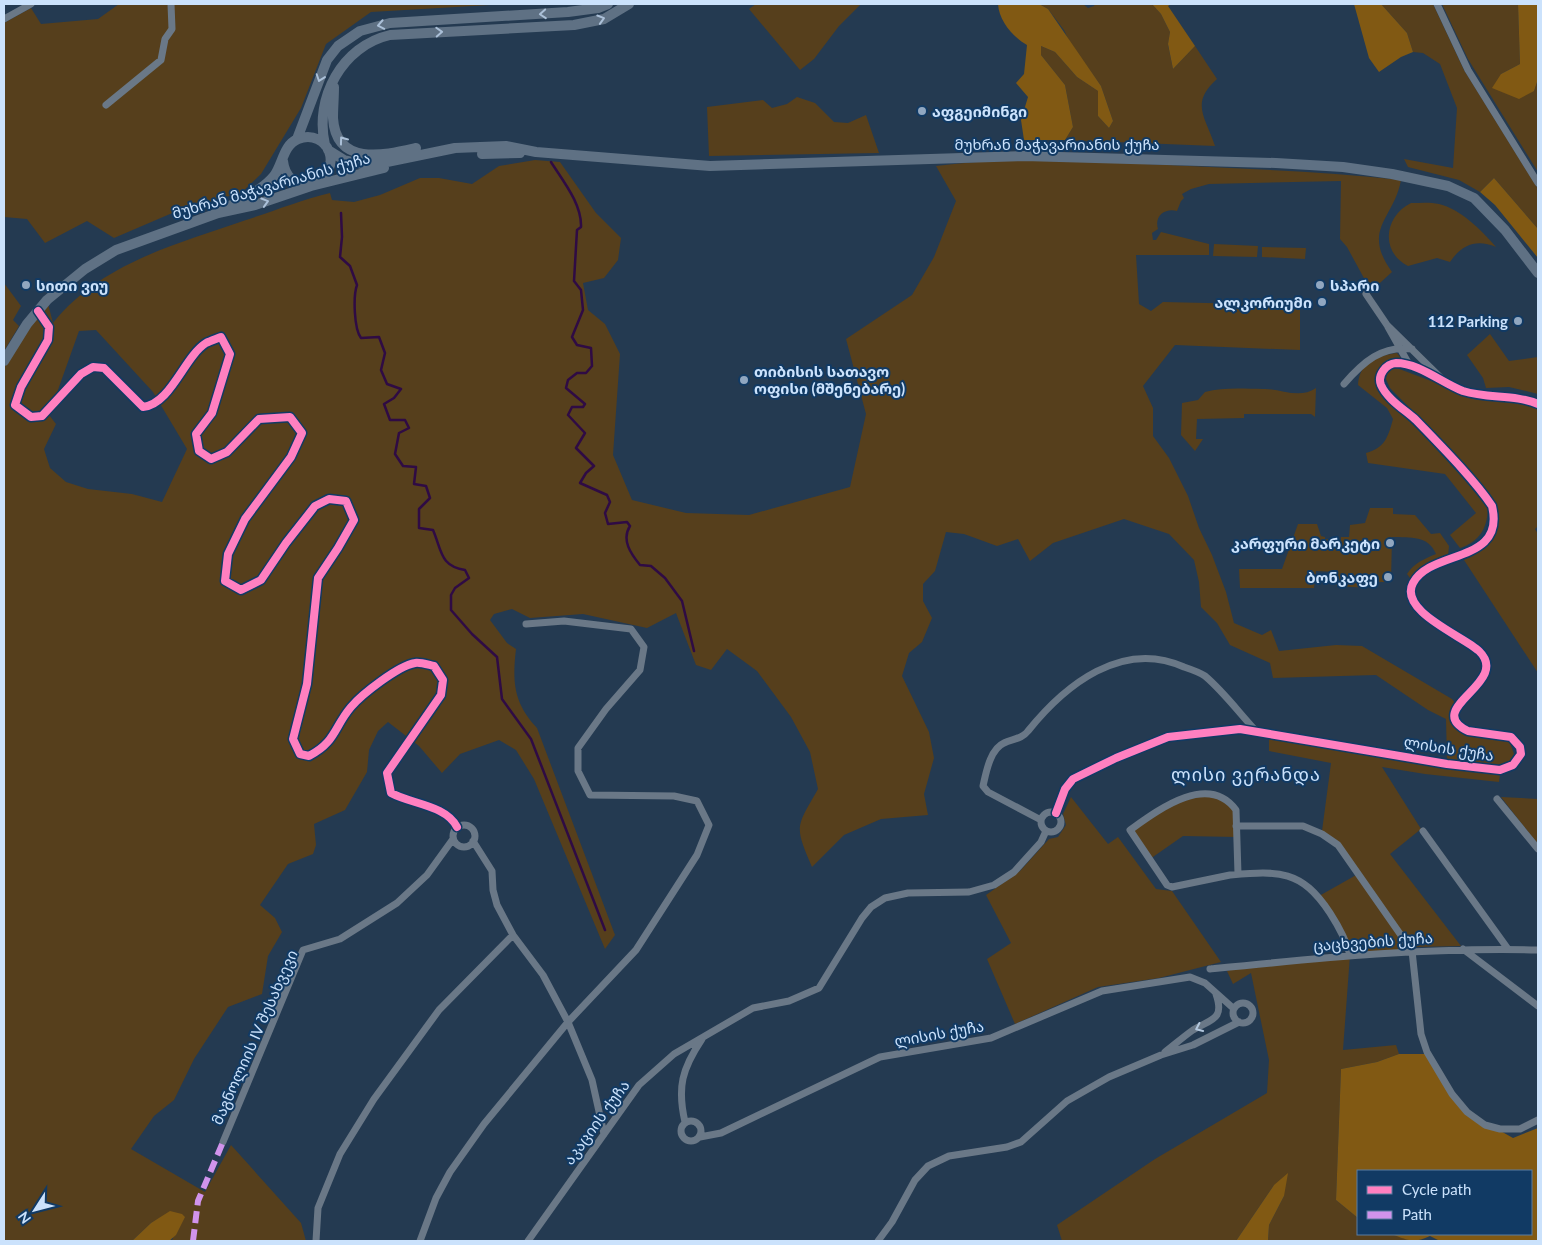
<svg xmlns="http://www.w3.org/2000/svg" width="1542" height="1245" font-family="Lato,'Noto Sans Georgian',sans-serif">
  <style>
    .green { fill: #563f1c; fill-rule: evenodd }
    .forest { fill: #815913 }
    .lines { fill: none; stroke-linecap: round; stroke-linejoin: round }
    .stream { stroke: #2f0b44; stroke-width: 2.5 }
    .street { stroke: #6a7887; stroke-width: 7 }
    .secondary { stroke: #5f7184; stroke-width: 10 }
    .quiet { stroke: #d193ec; stroke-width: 6; stroke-dasharray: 12 6; stroke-linecap: butt }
    .cycleway-casing { stroke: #113a64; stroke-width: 11 }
    .cycleway { stroke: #ff80c0; stroke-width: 8 }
    .oneway { stroke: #abc0d8 }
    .oneway2 { stroke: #b3c8df }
    .poi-dot { fill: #91a7c0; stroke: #113a64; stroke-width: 2 }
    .labels { text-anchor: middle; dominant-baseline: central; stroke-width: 4; stroke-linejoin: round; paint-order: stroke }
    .poi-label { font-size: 15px; font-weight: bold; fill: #cbe2fc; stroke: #113a64; text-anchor: start }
    .street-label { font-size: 15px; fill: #cbe2fc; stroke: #113a64 }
    .quarter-label { font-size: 18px; letter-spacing: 1px; fill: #cbe2fc; stroke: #113a64 }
  </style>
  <rect width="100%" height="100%" fill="#243a51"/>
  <path class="green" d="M119 4H507L371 12 326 44 301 108 261 174 242 192 170 214 114 238 87 221 45 243 27 219 4 217V23L31 8 41 24 98 19Z
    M756 4H861L839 26 814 59 800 70 749 9Z
    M1039 4H1083L1088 8 1094 6 1095 4H1152L1161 14 1170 32 1168 45 1173 69 1195 46 1217 79C1190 103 1205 116 1215 146L1065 140 1073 127 1065 85 1041 55V46L1055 52 1077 77 1098 91V116L1109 128 1113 121 1101 86 1069 41 1064 30 1048 9Z
    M1381 4H1433L1464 70 1538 189V229L1494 178 1480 192 1459 180 1408 167 1404 159 1453 168 1457 108 1440 64 1423 53 1413 52 1407 33Z
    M1442 4H1518L1520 64 1501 74 1534 91 1538 79V172L1468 59Z
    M797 97 815 103 834 122 848 123 866 115 879 153 709 156 707 107 763 100 772 108 787 104Z
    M535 160 560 162 596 213 621 238 618 260 604 278 583 283 588 310 605 324 620 354 613 455 632 500 686 513 749 515 850 487 866 414 846 339 912 295 934 257 956 201 936 166C1012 156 1090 162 1167 165 1245 169 1323 171 1401 180 1394 219 1361 229 1392 272L1371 291 1347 247 1340 239 1341 181 1209 184 1191 189 1182 194 1184 198 1181 201 1177 211C1165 208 1154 216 1158 229L1152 233 1153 240H1156L1161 232 1209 244V255H1136L1139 304 1151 311 1163 302 1300 305V350L1175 345 1143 386 1153 408V436L1169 458 1188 496 1199 528 1212 555 1226 592 1234 623 1262 635 1271 630 1279 651 1336 645 1362 646 1452 699 1455 703C1451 713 1454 723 1460 731L1506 739 1510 743 1514 754C1511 761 1505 766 1497 767L1447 759 1446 719 1428 710 1376 675 1273 678 1270 663 1230 645 1217 623 1201 607 1199 582 1194 560 1169 534 1124 519 1053 543 1030 561 1018 539 997 546 964 534 946 532 935 571 923 584V601L932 618 922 642 909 653 902 676 929 732 934 758 924 794 928 815 881 819 844 835 812 867C794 825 796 828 818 789L810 752 791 717 757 671 727 649 711 670 696 665 676 613 647 628 583 614 530 618 512 609 494 614 490 620 507 643 516 649C512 683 514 703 537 728L615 935 605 949 534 779 516 750 499 740 460 754 442 773 419 746 388 722 378 731 369 750 367 772 345 810 314 824 316 845 313 854 288 864 260 905 275 918 282 932 268 956 262 994 228 1007 194 1059 174 1100 154 1116 131 1149 205 1192 231 1145 301 1223 306 1241H169L173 1239 171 1212 151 1223 132 1241H4V361L47 300 53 323C101 263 177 244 246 220 274 211 301 200 330 193L332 200 354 202 380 195 420 178H439L472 184 499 166ZM96 330 153 392 187 449 162 502 132 494 88 489 66 482 50 468 44 449 56 424 49 415 79 331Z
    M1411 203C1420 203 1430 202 1439 204 1462 210 1481 230 1496 247 1477 239 1462 244 1450 262L1437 258 1408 266C1380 252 1384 216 1411 203Z
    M1214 244 1258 246 1257 257 1213 256Z
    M1262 247 1306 248 1305 259 1262 257Z
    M4 283 21 306 13 320 19 326 4 351Z
    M1490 334 1509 361 1538 357V394L1509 387 1486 388 1483 378 1467 355Z
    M1397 353 1402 360H1387C1377 370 1374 378 1378 391L1453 464 1488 508C1487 529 1480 541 1460 548L1450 535 1476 513 1445 474 1368 463 1366 453C1385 448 1388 437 1393 419L1387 408 1358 385C1359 362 1378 356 1397 353Z
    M1394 367 1476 398 1520 400 1538 406V526L1535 529 1538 534V673L1464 560C1487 545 1505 534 1494 503L1454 453 1390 388 1386 379 1388 371Z
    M1316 388 1315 417 1311 414H1244V418L1197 419 1196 439H1203L1195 451 1181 435 1182 403 1198 400 1205 392C1223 387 1245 389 1263 389 1280 388 1299 400 1316 388Z
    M1370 508H1393V514L1415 515 1431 534 1440 533 1449 546 1448 556 1426 565 1410 578 1407 574C1414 563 1424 559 1436 554 1428 535 1411 538 1392 537L1391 582H1369L1368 588 1336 586V572L1316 571 1314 588H1240L1239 569H1282L1298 524H1317L1321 536 1325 537V539L1341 540V537H1349L1350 525 1365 523Z
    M1269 738 1500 774 1499 782 1425 774 1382 767 1421 829 1390 854 1461 946 1412 947 1339 843 1322 831 1331 763 1269 751Z
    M1211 794 1236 810 1237 837 1183 836 1150 859 1130 830 1166 805Z
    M1071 797 1108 844 1118 837 1156 889 1172 891 1221 962 1159 978 1098 987 1015 1024 987 959 1011 943 986 895 1020 871 1049 839 1058 837 1066 825 1063 814Z
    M1501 797 1538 799V841L1536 842Z
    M1358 874 1412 951 1350 955 1343 1050 1396 1045 1399 1054 1377 1062 1341 1069 1336 1200 1358 1218V1234H1391L1412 1241H1268L1269 1225 1284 1196 1274 1185 1236 1241H1062L1057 1225 1155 1159 1267 1093 1269 1060 1251 973 1233 984 1227 971 1243 966 1350 955 1319 896Z"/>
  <path class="forest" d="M998 4H1039L1048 9 1101 86 1113 121 1109 128 1098 116V91L1077 77 1055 52 1041 46V55L1065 85 1073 127 1065 140H1024L1021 120 1028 97 1016 83 1024 74 1027 45C1013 37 999 21 998 4Z
    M1152 4H1171L1168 6 1195 46 1173 69 1168 44 1170 32 1161 14Z
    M1354 4H1381L1407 33 1413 52 1401 57 1379 72 1369 58Z
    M1518 4H1538V79L1534 91 1519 99 1492 88 1501 74 1520 64Z
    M1494 178 1538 229V258L1495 205 1480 192Z
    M1399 1054H1425L1467 1112 1513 1138 1538 1128V1241H1440L1430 1236C1413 1244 1408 1240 1391 1234H1531V1171H1358V1218L1336 1200 1341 1069 1377 1062Z
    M1288 1173 1284 1196 1269 1225 1268 1241H1236L1274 1185Z
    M170 1211 182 1214 185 1217 176 1235 169 1241H132L151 1223Z"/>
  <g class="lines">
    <path class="stream" d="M551 162C563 181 582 204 581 227L577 230 574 281 581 290 583 310 572 337 577 345 591 348 592 366 586 373H577L568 380 566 388 585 404 583 407H572L568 415 585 433 576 448 594 466 586 473 580 483 607 495 610 502 605 513 608 524 627 522 630 526C621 540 631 554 640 565L651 566 665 578 682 601 694 651
      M341 213 342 237 340 257 350 266 357 285C353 296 354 329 361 338L379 337 385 353 381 370 387 384 401 389 394 398 384 404 390 420H405L409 428 399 433 395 454 403 466 416 467 414 484 426 486 430 498 419 509V528L433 530C442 551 440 566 465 570L469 578 455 588 451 595V610L472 634 497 657 502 699 531 739 605 930"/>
    <path class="street" d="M1437 4 1468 70 1538 183
      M4 19 31 4
      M106 105 161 60 165 39 172 29 171 4
      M1366 294 1387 325 1441 378
      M38 311 49 327 48 340 21 387 15 405 31 417 42 416 81 374 93 367 104 368 143 407C171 404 184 357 206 343 210 341 216 339 221 337L230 354 212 413 196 434 199 451 211 459 227 452 259 419 290 417 302 433 291 457 245 519 228 554 225 581 241 590 261 580 286 543 315 506 329 499 346 501 354 520 338 548 318 578 307 684 293 739 300 754 309 756C336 742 334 727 351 707 362 694 398 666 415 663 420 662 429 665 434 666L443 680 441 695 387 773 391 793C411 804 446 805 457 827
      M1388 327 1410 366
      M1344 384C1363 362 1382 345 1412 349
      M1497 799 1538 849
      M1041 822a10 10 0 1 1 20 0a10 10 0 1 1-20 0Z
      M1056 813 1065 789 1073 779 1116 758 1168 737 1240 729 1447 764 1500 770 1513 765 1521 754 1520 747 1511 737 1468 731C1421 708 1512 683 1479 651 1463 636 1398 611 1413 583 1431 549 1506 564 1492 506 1474 479 1439 444 1416 420 1405 410 1387 399 1381 385 1377 375 1386 364 1396 363 1419 363 1442 383 1463 391 1488 399 1514 394 1538 404
      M1041 820 988 792 983 786C986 773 990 749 1004 743 1012 739 1022 739 1028 731 1065 685 1122 639 1184 667 1190 669 1199 672 1205 676 1224 692 1240 714 1257 732
      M453 836a11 11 0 1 1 22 0a11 11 0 1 1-22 0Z
      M1236 826H1303L1322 834 1338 845 1412 951 1421 1034 1427 1052 1452 1094 1467 1112 1485 1125 1500 1129H1520L1538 1120
      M1423 831 1508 949
      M473 841 492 871 493 890 497 905 513 935 543 975 568 1022 592 1080 604 1134
      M1238 874 1236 810C1208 772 1158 810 1130 830L1167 885 1172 887 1230 875C1279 871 1301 869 1330 913 1339 927 1346 939 1350 955
      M1463 949 1538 1006
      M1210 969C1320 958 1428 947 1538 950
      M1233 1013a10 10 0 1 1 20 0a10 10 0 1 1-20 0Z
      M1165 1052C1174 1045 1183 1037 1193 1030 1211 1019 1225 1020 1216 994
      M681 1131a10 10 0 1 1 20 0a10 10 0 1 1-20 0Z
      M685 1122C677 1087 682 1069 702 1039
      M700 1137 721 1133 880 1057 991 1038 1102 991 1190 977 1205 983 1233 1008
      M223 1142 303 950 340 939 397 903 427 875 453 839
      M316 1241 318 1208 340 1154 374 1099 439 1010 513 935
      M420 1241 436 1198 450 1172 484 1124 568 1022 636 950 697 855 709 825 697 801 674 796 590 795 578 771V748L606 709 640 670 644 647 631 629 564 621 526 624
      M528 1241 639 1085 674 1054 753 1008 789 1001 819 988 862 918 871 907 885 898 908 893 969 892 994 885 1014 872 1041 842 1046 831
      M878 1241 892 1222 915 1180 928 1166 949 1156 1007 1147 1021 1142 1067 1101 1109 1077 1161 1055 1193 1045 1239 1022"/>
    <path class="secondary" d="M334 87C334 97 333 108 333 118 336 167 385 155 416 148
      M297 139 327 60 338 46 360 31 390 23 568 12 598 8 608 4
      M325 145C314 98 342 46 390 35L574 25 604 19 629 4
      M328 150 344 160 361 164 382 163 455 148 506 146 536 152 710 166 1024 156 1276 163 1343 167 1392 174 1448 186 1474 198 1505 230 1538 273
      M482 154 520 153
      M223 210C240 199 261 192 274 176 283 164 283 145 298 139 328 128 347 169 311 186 295 184 285 178 283 161
      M4 361 27 324 47 300 85 269 116 250 218 213 255 205 311 186 384 168"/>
    <path class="quiet" d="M193 1241 198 1201 223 1142"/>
    <g class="cycleway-casing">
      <path id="cycleway" d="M38 311 49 327 48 340 21 387 15 405 31 417 42 416 81 374 93 367 104 368 143 407C171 404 184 357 206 343 210 341 216 339 221 337L230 354 212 413 196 434 199 451 211 459 227 452 259 419 290 417 302 433 291 457 245 519 228 554 225 581 241 590 261 580 286 543 315 506 329 499 346 501 354 520 338 548 318 578 307 684 293 739 300 754 309 756C336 742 334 727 351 707 362 694 398 666 415 663 420 662 429 665 434 666L443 680 441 695 387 773 391 793C411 804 446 805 457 827
        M1056 813 1065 789 1073 779 1116 758 1168 737 1240 729 1447 764 1500 770 1513 765 1521 754 1520 747 1511 737 1468 731C1421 708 1512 683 1479 651 1463 636 1398 611 1413 583 1431 549 1506 564 1492 506 1474 479 1439 444 1416 420 1405 410 1387 399 1381 385 1377 375 1386 364 1396 363 1419 363 1442 383 1463 391 1488 399 1514 394 1538 404"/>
    </g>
    <use href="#cycleway" class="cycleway"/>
  </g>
  <defs><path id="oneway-chevron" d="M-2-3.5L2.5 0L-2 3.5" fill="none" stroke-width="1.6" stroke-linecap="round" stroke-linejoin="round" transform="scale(1.25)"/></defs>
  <g class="oneway">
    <use href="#oneway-chevron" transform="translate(543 14) rotate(176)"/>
    <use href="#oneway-chevron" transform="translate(601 19) rotate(-17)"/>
    <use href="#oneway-chevron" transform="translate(381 25) rotate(169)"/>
    <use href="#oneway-chevron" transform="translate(439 32) rotate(-3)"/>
    <use href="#oneway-chevron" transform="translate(320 78) rotate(109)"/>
    <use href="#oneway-chevron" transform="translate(343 140) rotate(-126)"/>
    <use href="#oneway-chevron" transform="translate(265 202) rotate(-17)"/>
  </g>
  <use class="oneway2" href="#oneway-chevron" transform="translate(1199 1028) rotate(155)"/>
  <g class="poi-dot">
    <circle cx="922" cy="111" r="5"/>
    <circle cx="26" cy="285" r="5"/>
    <circle cx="1320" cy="285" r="5"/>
    <circle cx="1322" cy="302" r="5"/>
    <circle cx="1518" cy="321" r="5"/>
    <circle cx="744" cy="380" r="5"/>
    <circle cx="1390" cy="543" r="5"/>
    <circle cx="1388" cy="577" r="5"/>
  </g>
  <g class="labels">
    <g class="poi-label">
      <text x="932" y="111">აფგეიმინგი</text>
      <text x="36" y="285">სითი ვიუ</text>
      <text x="1330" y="285">სპარი</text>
      <text x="1312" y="302" text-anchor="end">ალკორიუმი</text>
      <text x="1508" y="321" text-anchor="end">112 Parking</text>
      <text x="754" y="371">თიბისის სათავო<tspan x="754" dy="17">ოფისი (მშენებარე)</tspan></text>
      <text x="1380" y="543" text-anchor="end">კარფური მარკეტი</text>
      <text x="1378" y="577" text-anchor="end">ბონკაფე</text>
    </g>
    <g class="street-label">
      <text x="1057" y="144">მუხრან მაჭავარიანის ქუჩა</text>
      <text transform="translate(271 185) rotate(-16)">მუხრან მაჭავარიანის ქუჩა</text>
      <text transform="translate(1449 748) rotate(9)">ლისის ქუჩა</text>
      <text transform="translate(1373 941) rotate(-4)">ცაცხვების ქუჩა</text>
      <text transform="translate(939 1033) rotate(-10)">ლისის ქუჩა</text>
      <text transform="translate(254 1037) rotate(-66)">მაგნოლიის IV შესახვევი</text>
      <text transform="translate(596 1122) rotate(-54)">აკაციის ქუჩა</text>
    </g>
    <g class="quarter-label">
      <text x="1246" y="774">ლისი ვერანდა</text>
    </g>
  </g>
  <rect width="1542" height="1245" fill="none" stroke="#cbe2fc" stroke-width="10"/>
  <rect x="1357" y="1170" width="175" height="65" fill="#113a64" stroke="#5b7da1"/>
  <rect x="1367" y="1186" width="25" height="8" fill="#ff80c0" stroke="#5b7da1"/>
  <text x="1402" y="1195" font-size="15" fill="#cbe2fc">Cycle path</text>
  <rect x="1367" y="1211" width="25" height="8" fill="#d193ec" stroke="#5b7da1"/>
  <text x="1402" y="1220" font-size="15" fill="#cbe2fc">Path</text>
  <g transform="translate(35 1210) rotate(234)" stroke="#113a64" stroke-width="4" paint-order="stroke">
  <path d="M0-4L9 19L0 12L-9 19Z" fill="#cbe2fc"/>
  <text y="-8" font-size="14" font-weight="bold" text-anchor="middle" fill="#cbe2fc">N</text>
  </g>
</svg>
